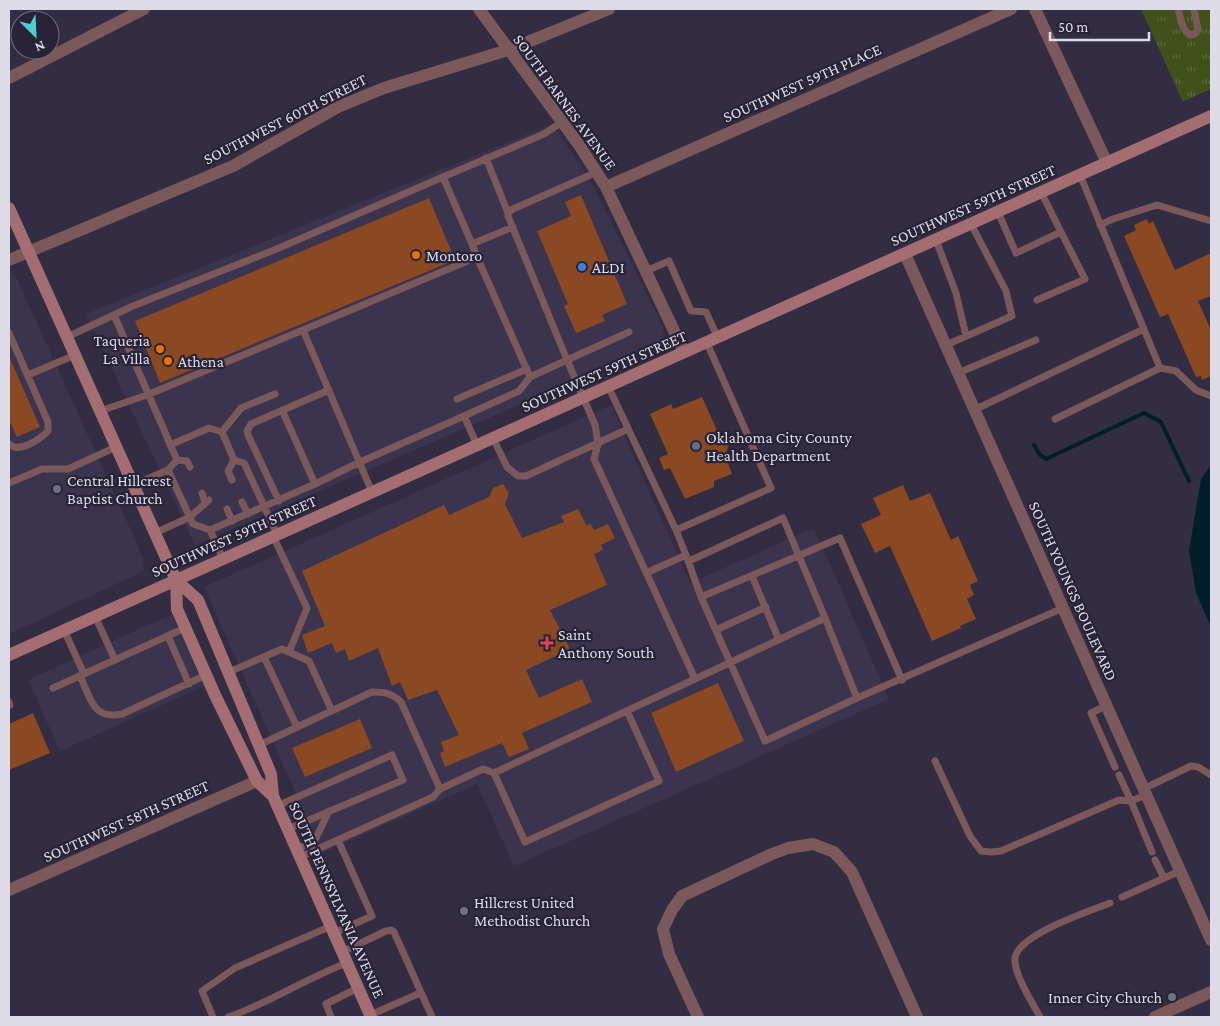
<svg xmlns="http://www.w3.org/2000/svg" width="1220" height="1026" font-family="'Crimson Pro',serif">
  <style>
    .built { fill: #3a344f }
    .grass { fill: url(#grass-tufts) }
    .water { fill: #011e29 }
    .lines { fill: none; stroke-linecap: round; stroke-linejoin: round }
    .stream { stroke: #011e29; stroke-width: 4 }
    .building { fill: #8a4823 }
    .lane { stroke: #7b585a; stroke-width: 7 }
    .street { stroke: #7b585a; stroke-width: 12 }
    .secondary { stroke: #a36d71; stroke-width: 12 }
    .food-dot { fill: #e8710a; stroke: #282337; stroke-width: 2 }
    .shop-dot { fill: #3f7fe0; stroke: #282337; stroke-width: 2 }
    .service-dot { fill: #5c6f8a; stroke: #282337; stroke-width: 2 }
    .worship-dot { fill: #6b7280; stroke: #282337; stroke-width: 2 }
    .health-dot { fill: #e0444e; stroke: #282337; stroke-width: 2 }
    .labels { text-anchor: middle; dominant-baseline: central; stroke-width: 4.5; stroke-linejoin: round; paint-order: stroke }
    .street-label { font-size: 16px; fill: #dddbe8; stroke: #282337 }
    .poi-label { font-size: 16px; fill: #dddbe8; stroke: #282337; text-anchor: start }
  </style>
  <defs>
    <pattern id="grass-tufts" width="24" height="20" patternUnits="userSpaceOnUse" patternTransform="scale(1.25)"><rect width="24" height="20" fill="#40511b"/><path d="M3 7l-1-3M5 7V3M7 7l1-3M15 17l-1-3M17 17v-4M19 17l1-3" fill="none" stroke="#5b693c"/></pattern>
  </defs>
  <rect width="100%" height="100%" fill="#322d42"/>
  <path class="built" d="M553 124 594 187 664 329 662 343 195 545 86 314Z
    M13 270 143 557 144 571 9 634V272Z
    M611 405 690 583 814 528 889 699 514 866 477 784 322 853 204 587Z
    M172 614 204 686 60 751 28 680Z"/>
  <path class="grass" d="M1141 9H1211V89L1183 102Z"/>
  <path class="water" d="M1211 465V627L1196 593 1189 551 1201 479Z"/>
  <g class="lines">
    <path class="stream" d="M1034 445 1040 455 1046 459 1144 413 1161 422 1189 481"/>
  </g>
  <path class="building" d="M581 195 627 304 602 315 605 321 576 333 564 306 568 304 537 231 571 216 565 202Z
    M429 198 455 260 160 383 135 321Z
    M1147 219 1149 224 1153 221 1175 270 1211 253V296L1198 301 1211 330V376L1202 380 1201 376 1196 377 1168 314 1160 317 1124 236 1136 230 1134 225Z
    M9 356 40 427 17 437 9 420Z
    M702 397 721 439 732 435 725 456 732 474 714 481V487L685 499 670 468 664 470 659 458 668 454 650 414 671 404 673 409Z
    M503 484 509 493 505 504 522 538 564 522 561 516 578 509 587 526 590 523 594 530 608 524 615 538 601 545 603 550 594 554 607 585 550 610 570 649 526 670 539 698 582 679 592 702 522 733 529 749 509 757 502 743 445 767 440 753 444 751 441 742 459 735 437 690 408 700 400 682 392 686 378 648 349 661 345 649 336 653 332 643 308 653 302 635 325 626 302 571 444 505 449 515 489 497 493 488Z
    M903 485 910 501 930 493 951 540 958 536 978 581 970 585 974 595 967 599 976 619 960 626 961 628 932 641 890 546 875 553 861 524 881 515 873 498Z
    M718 683 744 741 676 772 651 713Z
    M33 713 50 753 9 770V724Z
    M360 719 372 748 305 777 292 748Z"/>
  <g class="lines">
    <path class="lane" d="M1178 9C1181 18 1181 29 1190 35L1195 34 1198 30 1194 9
      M486 158 508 213
      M443 177 544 134 562 122
      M998 212 1016 253 1061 232 1041 192
      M1100 225 1113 219 1157 205 1211 221
      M936 240 956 293 966 336
      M477 257 472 244 513 227
      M646 271 669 261 691 311 706 312 718 338
      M1037 300 1085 279 1061 232
      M114 315 177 460 168 470 193 524 210 530 315 484 360 462 464 416 477 445
      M303 330 477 257 530 377 519 391 464 416
      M629 332 567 360 595 425 598 444 594 459 695 679 825 618 857 698 1063 608
      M9 333 48 422V431C40 439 19 454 9 444
      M67 337 133 306 279 248 443 177 472 244
      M946 345 1012 316 1006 291 971 224
      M1160 368 1176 371 1196 390 1211 396
      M958 373 1036 340
      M28 375 75 355
      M530 377 567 360 508 216V213L513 209 597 172
      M608 386 676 530 771 488 707 343
      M457 399 527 369
      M282 410 315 484
      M974 410 1144 329
      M100 411 147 395 303 330 372 492
      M1055 419 1160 368 1080 175
      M222 432 241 408 275 394
      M493 438 507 467 518 476H526L628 429
      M170 445 209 428 222 432 234 460 244 463 277 534
      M177 460 187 461 190 467
      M232 480 228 471 234 460
      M9 483 42 469H68L116 447
      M133 485 168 470
      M202 493 205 502
      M279 501 248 435 247 431 251 424 329 390
      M242 502 248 514
      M227 509 232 521
      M210 530 223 559
      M155 533 190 517 209 500
      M273 536 307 608 289 652
      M686 555 701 597 840 538 902 680
      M689 561 783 518 825 618
      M646 573 686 555 676 530
      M752 576 779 640
      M701 597 765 741 857 698
      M95 616 115 660
      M64 630 84 674
      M716 630 766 607
      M168 636 189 684
      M264 657 297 727
      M229 672 282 649 309 661 332 711
      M80 676C91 698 92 720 122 714L206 675
      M53 688 185 628
      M9 702 10 705H9
      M1106 706 1091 713 1115 767
      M259 745 372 692C384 692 392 693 401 702L440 789
      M935 761 970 836 981 851 991 852 1001 851 1119 800 1131 801 1119 775
      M494 773 525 842 659 781 627 711
      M1143 789 1191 766 1198 767 1211 775
      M1146 795 1131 801 1152 852
      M277 806 392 755 403 780 288 829
      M296 849 314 842 329 811
      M300 857 433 797 440 789 483 769 494 773 695 679
      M1155 860 1164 878
      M1122 897 1180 871
      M334 933 372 916 338 840
      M342 952 386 931 391 930 394 932 432 1017
      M368 1016 420 993
      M213 1017 202 991 235 968 331 926
      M228 1017C270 1003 306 978 347 963
      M331 1017 326 1004 358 988
      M1040 1017C1032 1002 1016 978 1015 961 1012 936 1090 911 1110 903"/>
    <path class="street" d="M479 9 579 145 606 187 684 352
      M1035 9 1107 163
      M9 78 144 9
      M606 187 1011 9
      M905 254 1211 940
      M9 260 233 166 338 107 384 88 508 50 609 9
      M9 890 257 781
      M698 1017 669 954 663 929 672 910 682 896 772 854 788 848 813 844 834 852 852 872 917 1017
      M1155 1017 1211 992"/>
    <path class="secondary" d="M9 208 176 580 177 609 215 695 257 781 273 796
      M176 580 198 600 271 774 273 796 371 1017
      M9 655 1211 116"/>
  </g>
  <g class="food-dot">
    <circle cx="416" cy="255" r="5"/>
    <circle cx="160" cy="349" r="5"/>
    <circle cx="168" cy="361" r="5"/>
  </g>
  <circle class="shop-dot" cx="582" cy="267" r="5"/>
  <circle class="service-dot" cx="696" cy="446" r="5"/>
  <g class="worship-dot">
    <circle cx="57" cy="489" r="5"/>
    <circle cx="464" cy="911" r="5"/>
    <circle cx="1172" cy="997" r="5"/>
  </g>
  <path class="health-dot" d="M544.5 635.5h5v5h5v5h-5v5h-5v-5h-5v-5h5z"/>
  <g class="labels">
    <g class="street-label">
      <text transform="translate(802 83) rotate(-24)">SOUTHWEST 59TH PLACE</text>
      <text transform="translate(565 102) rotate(54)">SOUTH BARNES AVENUE</text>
      <text transform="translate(285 119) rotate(-27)">SOUTHWEST 60TH STREET</text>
      <text transform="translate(973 205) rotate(-24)">SOUTHWEST 59TH STREET</text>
      <text transform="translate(604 371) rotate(-24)">SOUTHWEST 59TH STREET</text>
      <text transform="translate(234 536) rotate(-24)">SOUTHWEST 59TH STREET</text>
      <text transform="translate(1073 591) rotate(66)">SOUTH YOUNGS BOULEVARD</text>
      <text transform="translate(126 821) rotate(-24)">SOUTHWEST 58TH STREET</text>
      <text transform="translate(337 900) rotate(66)">SOUTH PENNSYLVANIA AVENUE</text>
    </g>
    <g class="poi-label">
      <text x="426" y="255">Montoro</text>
      <text x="592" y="267">ALDI</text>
      <text x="150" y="340" text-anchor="end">Taqueria<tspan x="150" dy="18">La Villa</tspan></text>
      <text x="178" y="361">Athena</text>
      <text x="706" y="437">Oklahoma City County<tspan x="706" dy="18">Health Department</tspan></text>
      <text x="67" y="480">Central Hillcrest<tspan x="67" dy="18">Baptist Church</tspan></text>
      <text x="558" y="634">Saint<tspan x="558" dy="18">Anthony South</tspan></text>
      <text x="474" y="902">Hillcrest United<tspan x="474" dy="18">Methodist Church</tspan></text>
      <text x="1162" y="997" text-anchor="end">Inner City Church</text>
    </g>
  </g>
  <rect width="1220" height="1026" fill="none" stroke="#dddbe8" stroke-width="20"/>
  <g transform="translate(35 35) rotate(156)"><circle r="24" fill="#282337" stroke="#706d7e"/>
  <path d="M0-4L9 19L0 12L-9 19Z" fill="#51ccd2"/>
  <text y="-8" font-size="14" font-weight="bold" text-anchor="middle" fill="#dddbe8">N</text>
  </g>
  <path d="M1050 32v8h99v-8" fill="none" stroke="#dddbe8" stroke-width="2.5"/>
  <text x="1058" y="32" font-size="15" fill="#dddbe8" stroke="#282337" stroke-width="4" paint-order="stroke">50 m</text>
</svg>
